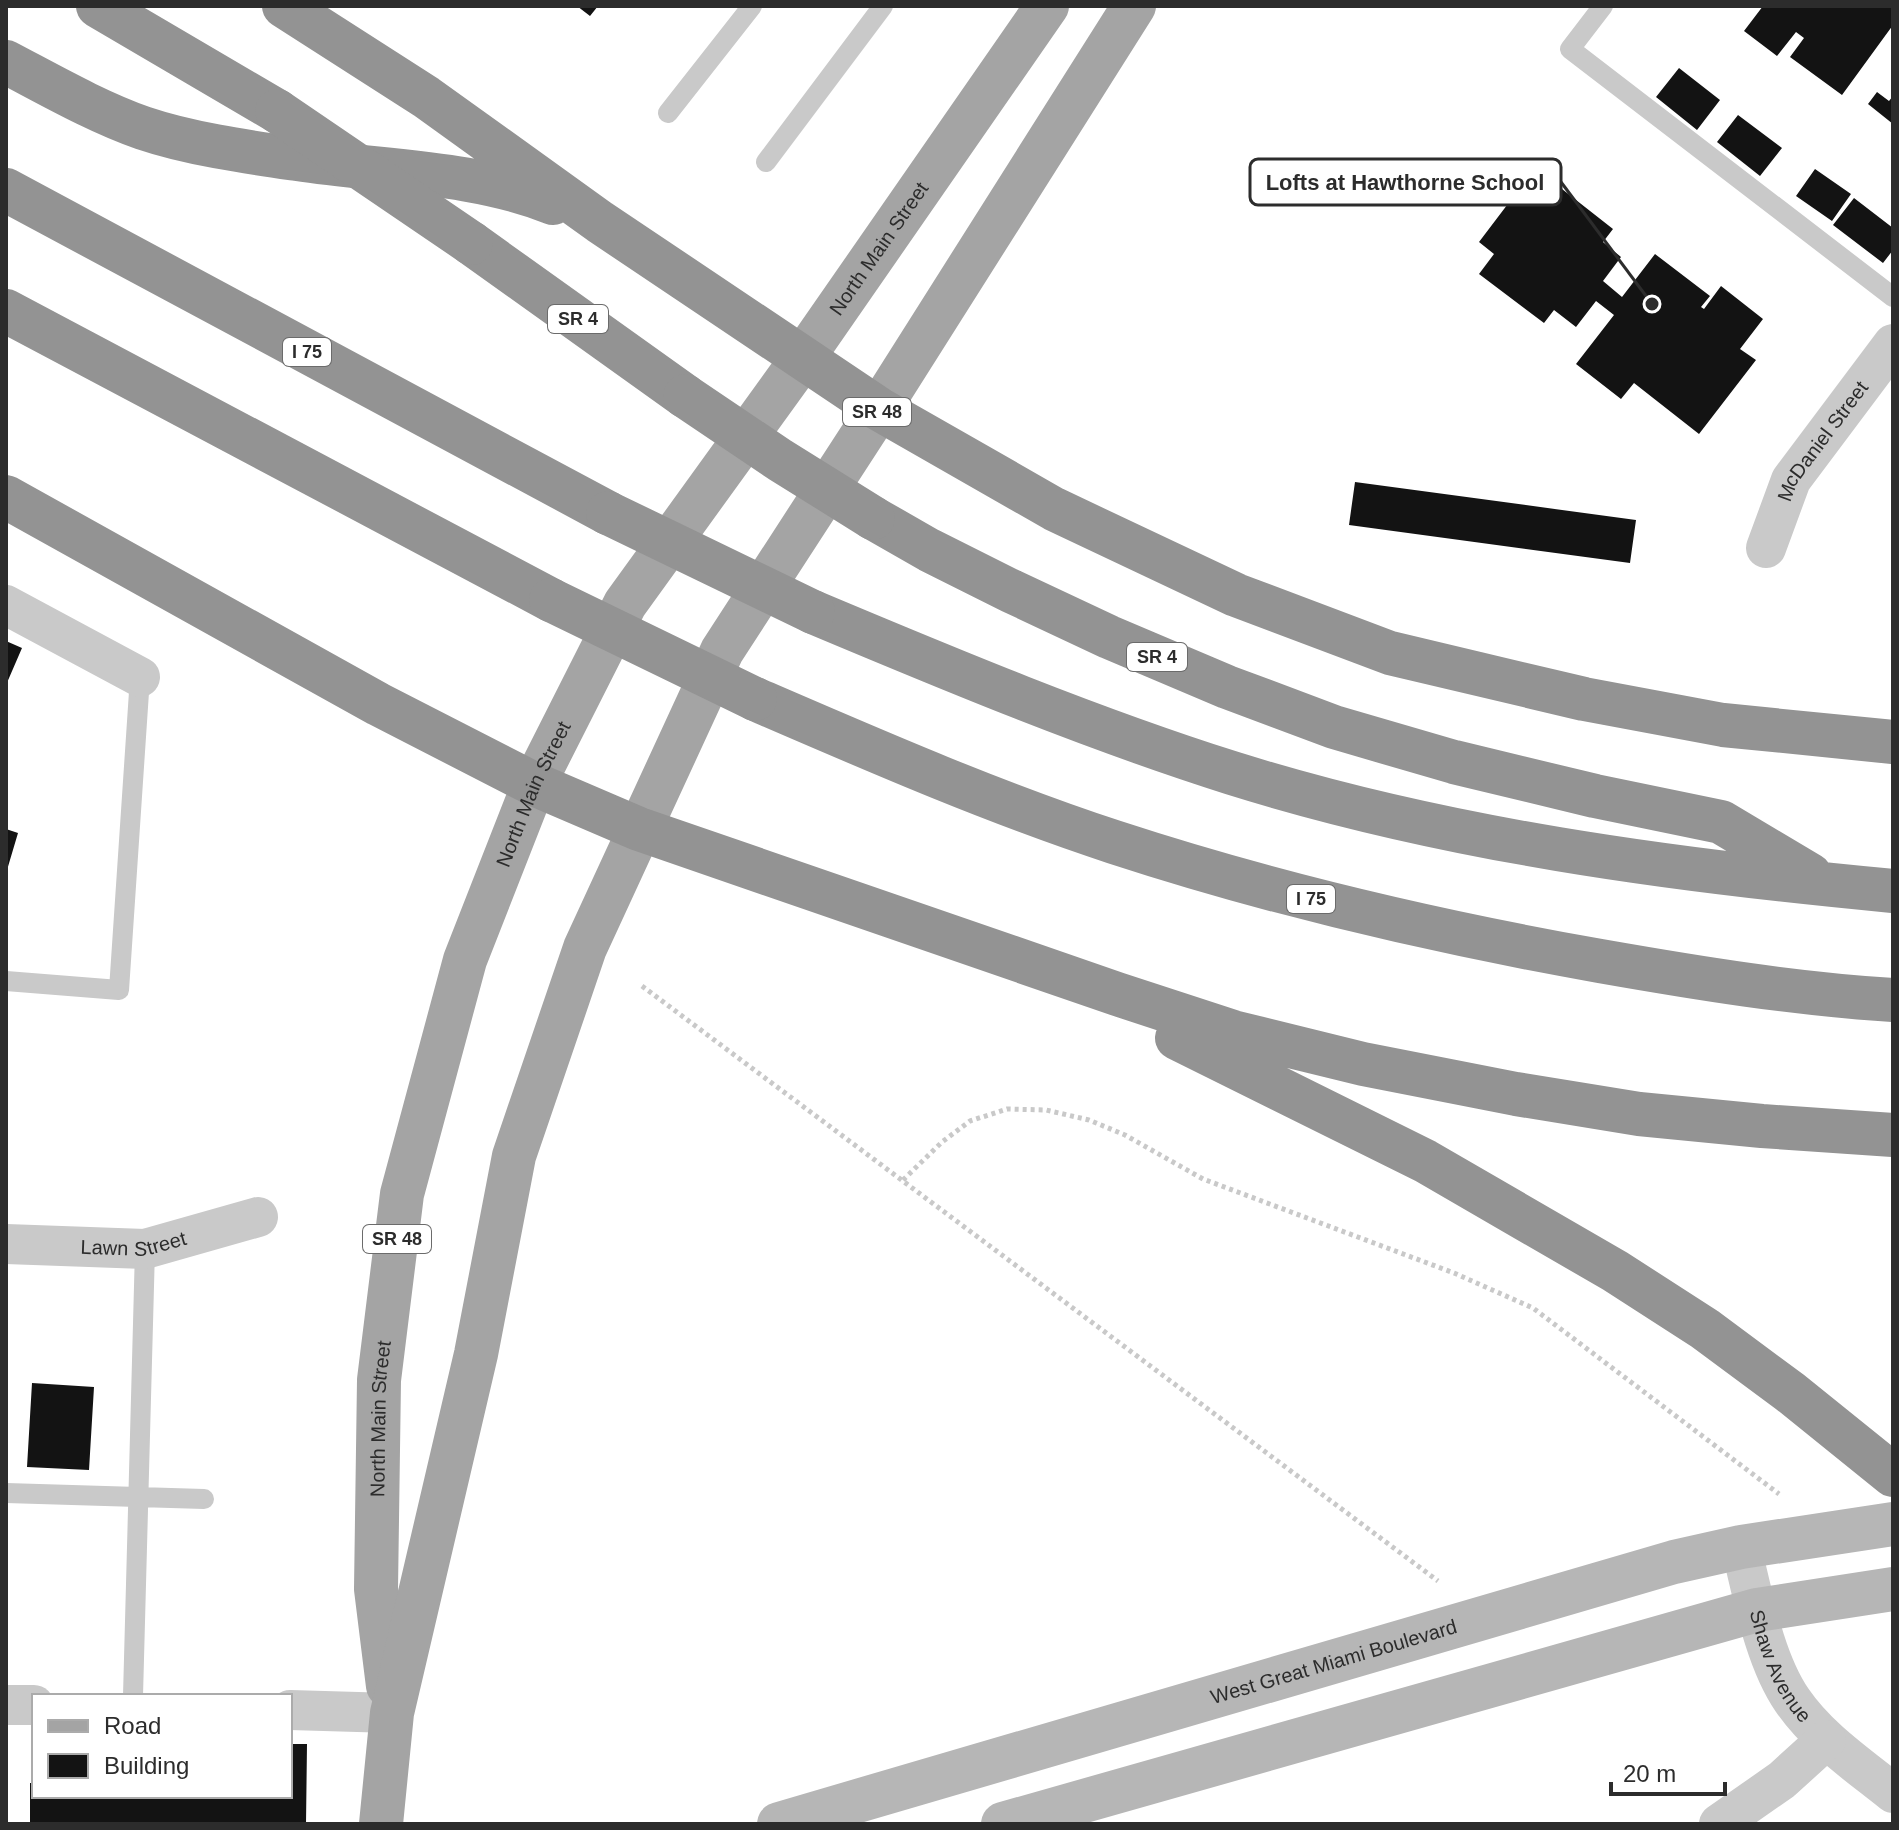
<svg xmlns="http://www.w3.org/2000/svg" width="1899" height="1830" font-family="Helvetica,sans-serif">
  <style>
    .building { fill: #131313 }
    .lines { fill: none; stroke-linecap: round; stroke-linejoin: round }
    .path { stroke: #c9c9c9; stroke-width: 5; stroke-dasharray: 4 4; stroke-linecap: butt }
    .service { stroke: #c9c9c9; stroke-width: 20 }
    .minor { stroke: #c9c9c9; stroke-width: 40 }
    .secondary { stroke: #b6b6b6; stroke-width: 44 }
    .primary { stroke: #a4a4a4; stroke-width: 44 }
    .motorway { stroke: #939393; stroke-width: 44 }
    .motorway-bridge { stroke: #939393; stroke-width: 44 }
    .labels { text-anchor: middle; dominant-baseline: central; stroke-width: 8; stroke-linejoin: round; paint-order: stroke }
    .shield { fill: #fff; stroke: #6b6b6b; stroke-width: 2 }
    .shield-label { font-size: 18px; font-weight: bold; fill: #2c2c2c }
    .street-label { font-size: 20px; fill: #2c2c2c; stroke: #fff }
    .leader { fill: none; stroke: #2c2c2c; stroke-width: 3 }
    .callout-dot { fill: #2c2c2c; stroke: #fff; stroke-width: 3 }
    .callout { fill: #fff; stroke: #2c2c2c; stroke-width: 3 }
    .callout-label { font-size: 22px; text-anchor: middle; font-weight: bold; fill: #2c2c2c }
  </style>
  <rect width="100%" height="100%" fill="#fff"/>
  <path class="building" d="M577 6H598L590 16Z
    M1763 6H1893V25L1842 95 1790 57 1804 38 1796 32 1777 56 1744 31Z
    M1679 68 1720 100 1697 130 1656 97Z
    M1877 92 1889 101 1893 96V124L1868 104Z
    M1738 115 1782 148 1760 176 1717 142Z
    M1815 169 1851 194 1832 221 1796 196Z
    M1548 178 1613 229 1603 242 1621 257 1603 281 1622 297 1655 254 1710 296 1701 307 1704 309 1721 286 1763 319 1740 349 1756 360 1699 434 1634 383 1621 399 1576 364 1614 315 1596 301 1576 327 1554 310 1544 323 1479 274 1494 254 1479 242 1523 184 1536 193Z
    M1854 198 1893 228V250L1883 263 1833 225Z
    M1355 482 1636 520 1630 563 1349 525Z
    M6 641 22 648 6 685Z
    M6 829 18 833 7 870H6Z
    M32 1383 94 1387 89 1470 27 1467Z
    M290 1744H307L306 1824 30 1822V1783H34V1796H290Z"/>
  <g class="lines">
    <path class="path" d="M642 986 1438 1581
      M903 1180 942 1142 970 1121 1007 1109 1046 1110 1089 1120 1125 1135 1203 1179 1454 1273 1533 1308 1779 1494"/>
    <path class="service" d="M1603 6 1570 49 1893 297
      M668 113 752 6
      M766 162 883 6
      M6 981 119 990 140 677
      M6 1493 204 1499
      M133 1696 145 1249"/>
    <g class="minor">
      <path id="s1" d="M1766 548 1791 480 1893 344"/>
      <path d="M6 605 140 677"/>
      <path id="s2" d="M6 1244 145 1249 258 1217"/>
      <path id="s3" d="M1741 1547C1753 1595 1764 1659 1792 1700 1818 1738 1857 1764 1893 1793"/>
      <path d="M6 1705H34"/>
      <path d="M290 1710 392 1713"/>
      <path d="M1719 1824 1782 1780 1826 1740"/>
    </g>
    <g class="secondary">
      <path id="s4" d="M779 1824 1674 1562 1741 1547 1893 1524"/>
      <path d="M1003 1824 1757 1610 1893 1589"/>
    </g>
    <g class="primary">
      <path id="s5" d="M388 1686 376 1589 379 1380 402 1194 465 960 534 784 625 604 802 359 1047 6"/>
      <path d="M381 1824 392 1713 476 1354 514 1156 585 948 722 651 879 409 1134 6"/>
    </g>
    <path class="motorway" d="M98 6 277 111
      M284 6 426 97 600 222 879 409 1054 509 1236 595 1390 653 1584 699 1723 725 1893 742
      M6 62C50 85 95 111 143 128 190 144 248 152 297 159 382 172 473 171 553 203
      M6 190 608 513
      M471 243 685 396
      M6 311 551 600
      M6 497 378 704 534 784 639 829 1117 994 1233 1032 1363 1064 1516 1094 1639 1114 1762 1126 1893 1135
      M873 518 929 550 1011 591 1109 637 1227 687 1334 727 1454 762 1595 796 1721 822 1810 875
      M813 612C951 670 1090 728 1232 773 1446 840 1670 870 1893 891
      M755 699C873 750 992 802 1114 842 1273 894 1436 932 1600 961 1697 978 1795 994 1893 1000
      M1177 1038 1425 1161 1615 1271 1705 1329 1790 1392 1893 1475"/>
    <path class="motorway-bridge" d="M277 111 471 243
      M685 396 780 460 873 518
      M608 513 813 612
      M551 600 755 699"/>
  </g>
  <g class="labels">
    <g class="shield">
      <rect x="548" y="305" width="60" height="28" rx="6"/>
      <rect x="283" y="338" width="48" height="28" rx="6"/>
      <rect x="843" y="398" width="68" height="28" rx="6"/>
      <rect x="1127" y="643" width="60" height="28" rx="6"/>
      <rect x="1287" y="885" width="48" height="28" rx="6"/>
      <rect x="363" y="1225" width="68" height="28" rx="6"/>
    </g>
    <g class="shield-label">
      <text x="578" y="319">SR 4</text>
      <text x="307" y="352">I 75</text>
      <text x="877" y="412">SR 48</text>
      <text x="1157" y="657">SR 4</text>
      <text x="1311" y="899">I 75</text>
      <text x="397" y="1239">SR 48</text>
    </g>
    <g class="street-label">
      <text stroke="none"><textPath href="#s5" startOffset="1564">North Main Street</textPath></text>
      <text stroke="none"><textPath href="#s1" startOffset="122">McDaniel Street</textPath></text>
      <text stroke="none"><textPath href="#s5" startOffset="916">North Main Street</textPath></text>
      <text stroke="none"><textPath href="#s2" startOffset="128">Lawn Street</textPath></text>
      <text stroke="none"><textPath href="#s5" startOffset="268">North Main Street</textPath></text>
      <text stroke="none"><textPath href="#s4" startOffset="578">West Great Miami Boulevard</textPath></text>
      <text stroke="none"><textPath href="#s3" startOffset="126">Shaw Avenue</textPath></text>
    </g>
  </g>
  <path class="leader" d="M1652 304L1561 182"/>
  <circle class="callout-dot" cx="1652" cy="304" r="8"/>
  <rect class="callout" x="1250" y="159" width="311" height="46" rx="8"/>
  <g class="callout-label">
    <text x="1405" y="190">Lofts at Hawthorne School</text>
  </g>
  <rect width="1899" height="1830" fill="none" stroke="#2c2c2c" stroke-width="16"/>
  <rect x="32" y="1694" width="260" height="104" fill="#ffffff" stroke="#ababab" stroke-width="2"/>
  <rect x="48" y="1720" width="40" height="12" fill="#a4a4a4" stroke="#ababab" stroke-width="2"/>
  <text x="104" y="1734" font-size="24" fill="#2c2c2c">Road</text>
  <rect x="48" y="1754" width="40" height="24" fill="#131313" stroke="#ababab" stroke-width="2"/>
  <text x="104" y="1774" font-size="24" fill="#2c2c2c">Building</text>
  <path d="M1611 1782v12h114v-12" fill="none" stroke="#2c2c2c" stroke-width="4"/>
  <text x="1623" y="1782" font-size="24" fill="#2c2c2c" stroke="#ffffff" stroke-width="6" paint-order="stroke">20 m</text>
</svg>
